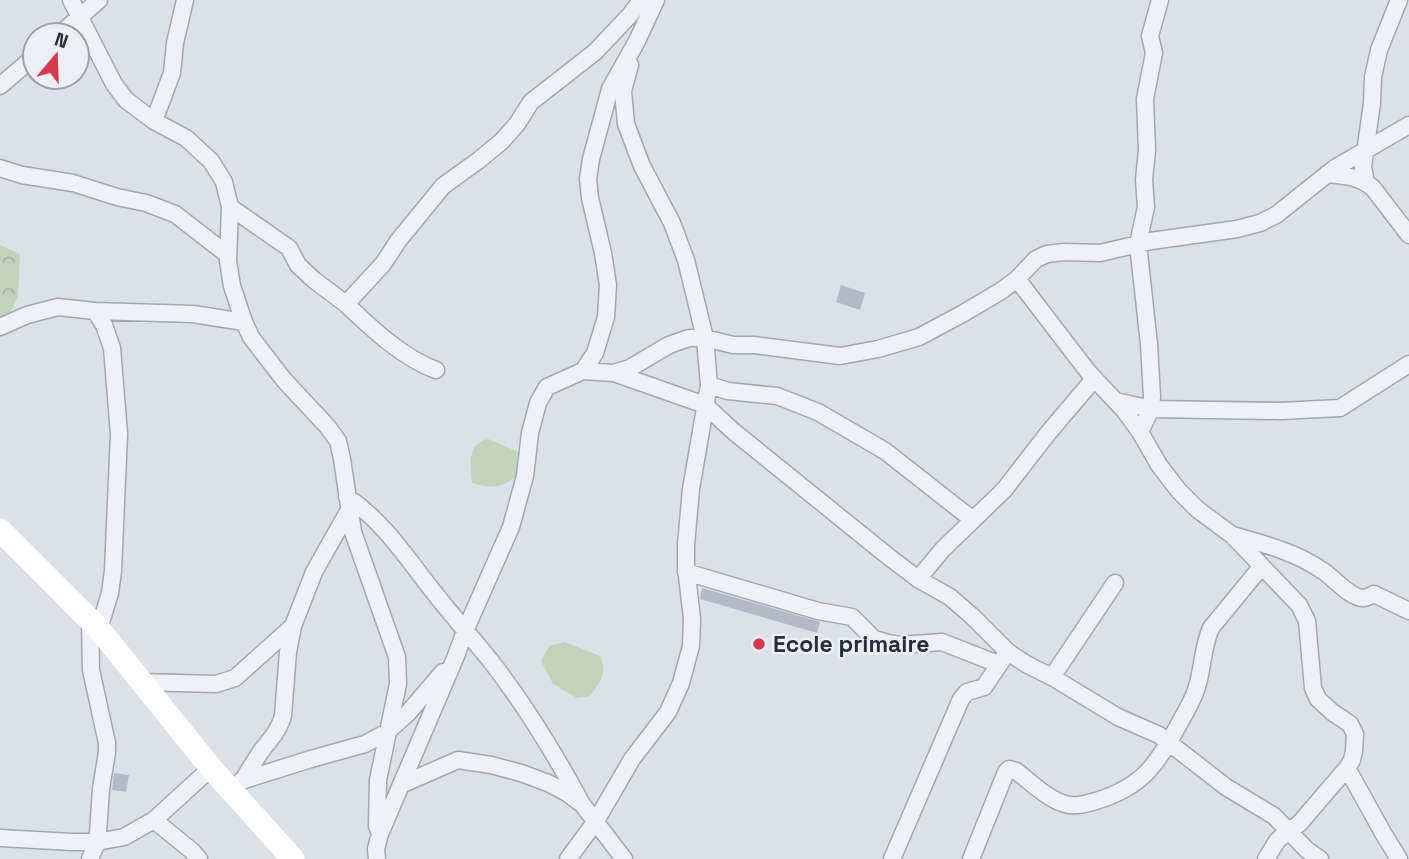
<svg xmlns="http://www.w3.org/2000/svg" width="1409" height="859" font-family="'Space Grotesk',sans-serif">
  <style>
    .green { fill: #c2d2bd }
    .forest { fill: url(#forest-crowns) }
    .building { fill: #b3bac5 }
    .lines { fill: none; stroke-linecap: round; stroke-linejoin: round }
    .street-casing { stroke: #a1a8b2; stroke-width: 19 }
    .street { stroke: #eff1f6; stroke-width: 16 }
    .secondary { stroke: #fff; stroke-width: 23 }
    .poi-dot { fill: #d6384f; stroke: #ecf0f5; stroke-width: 2.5 }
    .labels { text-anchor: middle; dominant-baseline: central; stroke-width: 5; stroke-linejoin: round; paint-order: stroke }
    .poi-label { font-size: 23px; font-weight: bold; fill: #252e3f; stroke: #ecf0f5; text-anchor: start }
  </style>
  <defs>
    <pattern id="forest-crowns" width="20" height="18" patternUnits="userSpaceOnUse" patternTransform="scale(1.75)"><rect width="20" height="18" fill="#c2d2bd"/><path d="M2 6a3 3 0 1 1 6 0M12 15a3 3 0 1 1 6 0" fill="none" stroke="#a7b5a4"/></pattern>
  </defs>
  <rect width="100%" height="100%" fill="#dce1e8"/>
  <path class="green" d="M488 439 516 451 525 459 522 474C515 476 512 480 506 483 496 489 483 486 472 483 471 464 466 445 488 439Z
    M565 642 600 656C608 673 600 682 590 696L577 698 553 684 541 661 549 646Z"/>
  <path class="forest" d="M0 245 20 254 18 296 10 314 0 321Z"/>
  <path class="building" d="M841 285 865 293 860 310 836 302Z
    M702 588 820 622 817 633 700 599Z
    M114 773 129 775 126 792 112 790Z"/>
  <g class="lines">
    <g class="street-casing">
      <path id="street" d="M71 0 114 84 126 100 154 121 186 138 211 161 224 182 230 207 228 261 232 286 244 322 251 337 284 380 327 426 338 441 342 459 353 532 397 657 398 684 378 780 377 826 380 834
        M59 35 99 0
        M0 86 35 56
        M154 121 172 73 175 43 185 0
        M0 168 22 175 73 183 117 197 146 203 175 214 228 255
        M1327 174C1346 176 1358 176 1373 188L1409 235
        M1366 182 1363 167 1372 103 1373 77 1379 50 1399 0
        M230 207 289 248 298 265 314 280 346 304
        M1017 279 1089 373 1124 410 1140 432 1159 465 1179 491 1197 509 1232 535 1299 605 1307 621 1313 688 1318 699 1332 712 1350 724 1355 734 1354 751 1352 760 1347 768 1299 824 1288 831 1277 841 1266 859
        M95 311 104 325 112 348 119 434 113 571 110 593 99 629
        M0 327 27 315 58 307 95 311 193 314 244 322
        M436 370C403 358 372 329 346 304L383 264 398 241 443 186 479 160 502 141 517 124 531 102 595 52 630 15 641 0
        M583 371 614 373 630 368 669 345 689 338H705L733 345H754L840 356 878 349 919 337 962 314 1001 291 1017 279 1036 259 1047 254 1064 252 1100 253 1151 241 1237 229 1260 223 1276 215 1335 168 1409 125
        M614 373 705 405 733 431 889 557 918 579 950 597 973 617 1008 652 1026 664 1052 677 1118 717 1159 735 1226 787 1274 816 1307 850 1320 859
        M709 385 728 391 777 396 818 412 885 451 973 520
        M1116 401 1151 409 1280 411 1340 408 1409 364
        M1140 432 1151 409 1152 397 1149 344 1138 244 1146 207 1144 180 1147 150 1145 99 1154 53 1150 36 1160 0
        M347 497C383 521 406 557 432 590 451 614 471 637 490 660 525 705 555 754 582 804
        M1232 535C1264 544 1296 552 1323 571 1334 578 1350 598 1363 598 1367 598 1370 596 1374 594L1409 611
        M686 572 818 611 852 617 874 639 888 643 900 645 942 642 998 664
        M918 579 943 549 1004 490 1049 432 1094 379
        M1052 677 1115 583
        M141 682 216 684 235 678 293 626
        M1347 768 1383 833 1399 859
        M243 780C249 770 255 760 262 750 272 737 278 732 283 716L288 652 293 626 314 572 349 510
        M241 781 311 759 365 744 387 732 408 713 443 672
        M403 784 458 760 491 765 521 773 548 783 567 793 582 804 624 859
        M154 820 192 851 199 859
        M0 838 72 842H97L124 837 154 820 211 768
        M90 859 97 842 98 833 101 789 107 752V743L91 670 90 620
        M377 859 376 849 380 834 456 656 465 631 511 527 525 476 530 433 538 403 547 387 583 371 595 353 606 317 608 285 603 253 590 198 588 179 591 159 610 89 637 41 656 0
        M568 859 596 821 632 759 668 712 681 683 691 646 692 619 686 567V545L691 489 709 385 705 338 686 260 672 223 642 166 626 124 623 91 630 65
        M892 859 961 699 967 692 984 687 1005 656
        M971 859 1006 772 1009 769 1016 771C1031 782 1047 799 1065 804 1076 807 1085 804 1096 801 1142 787 1157 765 1179 724 1185 713 1192 702 1196 690 1203 670 1202 648 1211 628L1261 567"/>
    </g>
    <use href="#street" class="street"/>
    <path class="secondary" d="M0 530 99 629 211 768 293 859"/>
  </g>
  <circle class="poi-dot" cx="759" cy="644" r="7"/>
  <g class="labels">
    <g class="poi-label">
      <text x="773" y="644">Ecole primaire</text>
    </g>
  </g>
  <g transform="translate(56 56) rotate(19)"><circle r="33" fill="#ecf0f5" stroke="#9ca2ac" stroke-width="2"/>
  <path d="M0-5L12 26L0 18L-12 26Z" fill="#d6384f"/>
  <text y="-10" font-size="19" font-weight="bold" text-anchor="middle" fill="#252e3f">N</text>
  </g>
</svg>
